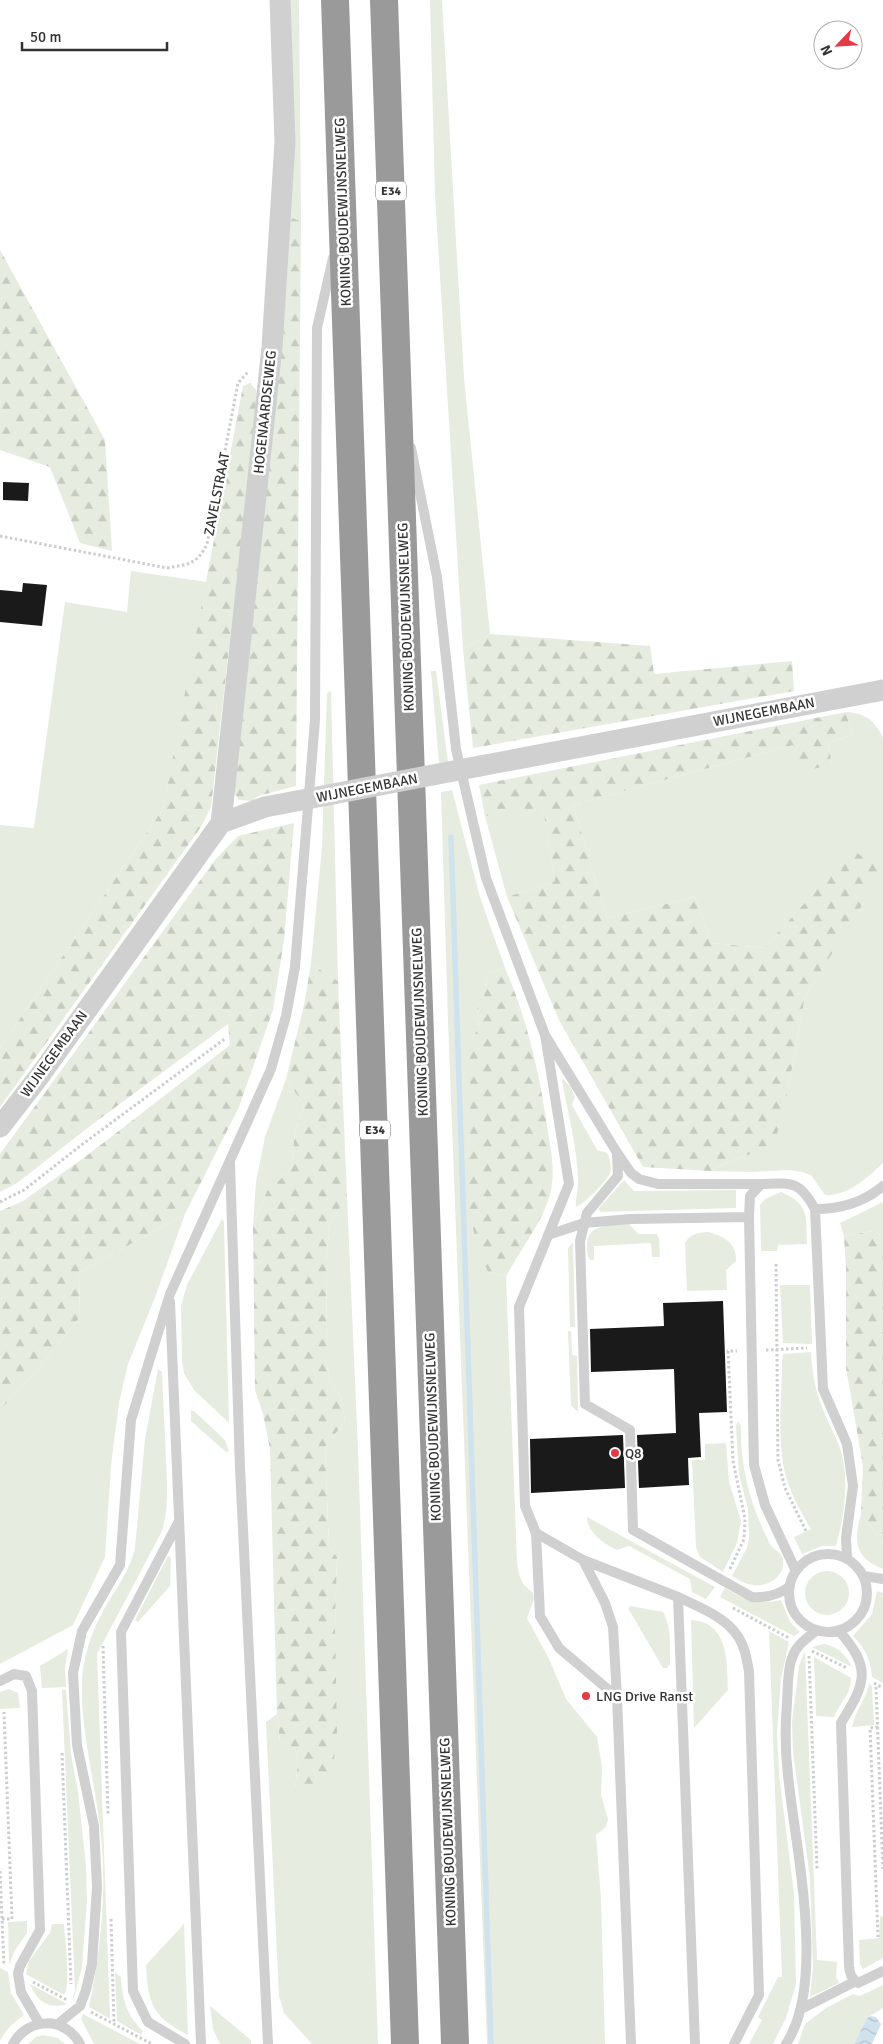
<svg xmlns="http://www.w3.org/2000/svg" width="883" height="2044" font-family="Signika,sans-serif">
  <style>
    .grass { fill: #e6ecdf }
    .forest { fill: url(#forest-firs) }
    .water { fill: url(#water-waves) }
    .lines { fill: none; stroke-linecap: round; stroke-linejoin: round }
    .stream { stroke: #cfe2ee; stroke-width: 5.5 }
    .building { fill: #1a1a1a }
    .path { stroke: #cdcdcd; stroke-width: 3; stroke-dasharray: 2.5 2.5; stroke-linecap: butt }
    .service { stroke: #d0d0d0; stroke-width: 10 }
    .minor { stroke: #d0d0d0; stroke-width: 21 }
    .motorway { stroke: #9a9a9a; stroke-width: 28 }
    .minor-bridge { stroke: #d0d0d0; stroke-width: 21 }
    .poi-dot { fill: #e63946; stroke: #fff; stroke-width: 2 }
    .labels { text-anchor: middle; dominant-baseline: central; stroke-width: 5; stroke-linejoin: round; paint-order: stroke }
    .shield { fill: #fff; stroke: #707070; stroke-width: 1 }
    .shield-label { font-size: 12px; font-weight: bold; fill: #333 }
    .street-label { font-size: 14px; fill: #333; stroke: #fff }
    .poi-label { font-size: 14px; fill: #333; stroke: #fff; text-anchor: start }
  </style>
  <defs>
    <pattern id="forest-firs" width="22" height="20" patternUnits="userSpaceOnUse" patternTransform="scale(1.25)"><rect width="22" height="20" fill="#e6ecdf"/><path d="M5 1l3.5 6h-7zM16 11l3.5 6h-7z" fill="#c6cbc0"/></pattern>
    <pattern id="water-waves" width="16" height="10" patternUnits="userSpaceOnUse" patternTransform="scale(1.25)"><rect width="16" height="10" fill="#cfe2ee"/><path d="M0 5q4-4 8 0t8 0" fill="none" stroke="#b2c2cd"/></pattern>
  </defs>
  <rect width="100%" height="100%" fill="#fff"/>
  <path class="grass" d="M286 0H299L301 221 289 217Z
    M430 0H442L464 378 490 634 463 649 435 195Z
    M131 571 207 582 163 809 0 1048V825L34 828 65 602 127 612Z
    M431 671H436L448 762 439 763Z
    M331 691 338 981 311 964 322 847 327 693Z
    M846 712C865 713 875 720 883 738V1163C868 1177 847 1197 825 1195L811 1175 802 1172 789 1170 750 1172 711 1171 730 1161 751 1154 786 1101 805 997 882 871 853 851 764 948 711 943 695 897 607 918 573 805 793 745 832 765 828 743 852 735Z
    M452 790 480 897 505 968 487 973 484 996 477 1008 479 1028 470 1040V1135L466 1158 488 1272 506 1277 517 1562 519 1574 523 1584 533 1593 534 1599 527 1618 549 1659 566 1699 597 1737 602 1767 601 1795 608 1819 606 1827 596 1835 601 1898 605 2044H487L448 1020 441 792Z
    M543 808 555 881 507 897 485 816Z
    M286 1079 304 1105 295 1131 291 1170 267 1191 253 1225 256 1182 265 1137Z
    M563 1079 570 1086 575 1097 572 1105 597 1150 607 1153C610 1159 612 1166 610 1173 607 1181 584 1204 576 1207 575 1197 579 1189 578 1179 577 1146 568 1113 562 1081Z
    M624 1180 634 1191 736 1190V1208L601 1212 598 1209Z
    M781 1192C810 1204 806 1217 807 1244L778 1245 777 1251H761L760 1205 765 1199Z
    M347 1197 358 1450 378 2044H312L284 2013 279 1996 266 1722 277 1714 280 1742 295 1748 298 1763 295 1789 335 1626 337 1557 329 1547 325 1447 345 1421 341 1396 330 1382 327 1364 326 1261 330 1224Z
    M883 1202V1235L873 1231 844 1236 840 1223Z
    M185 1214 154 1300 128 1364 119 1403 111 1465 105 1557 73 1625 0 1664V1410L33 1375 79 1318 80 1272Z
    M222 1219 224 1222 229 1423 194 1390 184 1373 182 1361 181 1306 187 1285Z
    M629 1224 638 1234H657L659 1239 660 1257H652L651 1243 594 1246V1260H590C587 1255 587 1251 587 1245 587 1223 613 1225 629 1224Z
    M707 1232C723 1235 737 1243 736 1261L726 1270 727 1290 687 1291 685 1243C690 1234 697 1233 707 1232Z
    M573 1242 575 1327H570L568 1248Z
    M780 1285H810L812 1344 783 1343Z
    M568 1331H571L572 1355 577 1356 578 1412 571 1405Z
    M811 1352C812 1377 817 1397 827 1419 832 1431 839 1442 842 1455 849 1485 844 1516 836 1546H822L802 1554 794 1537 811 1529C800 1511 790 1493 785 1473 777 1440 782 1396 782 1361L783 1354Z
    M158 1369 162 1372C163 1402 165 1432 166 1461 167 1485 169 1508 162 1531L97 1654 110 2019 89 2007C102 1945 108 1882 99 1819 93 1775 80 1724 82 1680 83 1658 91 1634 101 1615 114 1590 128 1576 135 1548L145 1439Z
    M191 1411H194L225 1440 229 1451 226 1452 191 1421Z
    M738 1421 741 1426C740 1465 749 1500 766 1536 768 1539 769 1543 771 1546 776 1551 782 1552 783 1560 785 1577 768 1587 753 1585 745 1584 738 1580 732 1576L747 1548 749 1538 748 1509 739 1474 736 1426Z
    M726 1443 729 1482 741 1521 737 1543 723 1572 700 1557 696 1547 692 1460H705V1444Z
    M861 1514 883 1543V1569C855 1557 853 1542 861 1514Z
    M587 1517 715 1587 706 1599 692 1592 690 1579 629 1546 617 1550C605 1544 587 1533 587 1517Z
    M168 1556 171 1558 170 1586 138 1622 135 1620Z
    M805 1593a22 22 0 1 1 44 0a22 22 0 1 1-44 0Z
    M725 1588C744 1600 758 1605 781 1600L790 1622 800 1632 794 1636 720 1597Z
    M877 1591 883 1593V1683L872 1677C871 1660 865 1648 853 1636L872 1614Z
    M631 1606 663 1612C672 1628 670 1646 670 1664L667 1668H663L628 1608Z
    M691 1620C729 1622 727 1662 728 1690L694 1728Z
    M769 1631 789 1642 781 1679 777 1732 779 1774 794 1894 796 1984 786 2018 773 2044H749L762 2020 758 2017 778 1977H782Z
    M824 1644C840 1648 845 1654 852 1667L812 1647Z
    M68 1649 65 1669 66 1687 42 1688 40 1666Z
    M805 1651 817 1960 837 1962 836 1977 839 1983 810 1997 813 1966 810 1878 793 1752 792 1722 799 1666Z
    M814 1657 851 1678C851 1695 840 1702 834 1717L816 1716Z
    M869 1684 872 1686 874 1725 852 1727C855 1710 866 1700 869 1684Z
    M9 1689 18 1693 20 1708 0 1709V1728V1692Z
    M62 1690H66L71 1754 78 1792 86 1866 87 1900 82 1967 74 1998 73 1997 75 1990Z
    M883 1916V1958L863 1969 860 1964 859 1940 879 1938 880 1917Z
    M27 1921V1933L15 1950 9 1965 8 1922Z
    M52 1924H64C65 1938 71 1985 64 1995L26 1974 29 1961 50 1933Z
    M184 1924 188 2035C152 2017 148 2003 146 1965Z
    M0 1968 8 1972 11 1993 24 2015C13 2023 6 2029 0 2041Z
    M115 1972 121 1977C122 1999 127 2016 143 2031L141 2035 117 2021Z
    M30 1984 67 2004C48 2010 37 2001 30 1984Z
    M883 1985V2008L867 2018 854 2044H798L805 2024 826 2008 853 1994 860 1996Z
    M210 2006 251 2040V2044H220L213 2029Z
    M83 2014 140 2044H94L81 2019Z
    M43 2035 58 2038 65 2044H28L36 2037Z"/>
  <path class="forest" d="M289 217 301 221 296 786 258 796 252 801 239 800 234 793Z
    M0 250 105 440 112 551 80 543 50 467 0 450Z
    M250 383 256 390V408L211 807 201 827 0 1107V1048L163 809 243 386Z
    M490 634 650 646 654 674 792 661 794 691 473 748 463 649Z
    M846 712 852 735 828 743 832 765 798 772 793 745 573 805 607 918 695 897 711 943 764 948 853 850 883 871 805 997 786 1101 775 1141 751 1154 730 1161 711 1171 643 1167 559 1020 507 897 555 881 543 809 485 816 479 785Z
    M294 823 284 940 273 1010 239 1107 185 1214 80 1272 79 1318 33 1375 0 1410V1211L23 1201 85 1157 230 1045 228 1024 94 1123 17 1183 0 1192V1154L215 860 238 836Z
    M311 964 338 981 347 1197 330 1224 326 1261 327 1364 330 1382 341 1396 345 1421 325 1447 329 1547 337 1557 335 1626 337 1731 333 1770 324 1784 306 1794 295 1789 298 1763 295 1748 280 1742 277 1714 270 1449 263 1414 255 1390 253 1225 267 1191 291 1170 295 1131 304 1105 286 1079 304 1005Z
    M505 968C527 1019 539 1071 547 1126 551 1150 557 1177 548 1201 538 1229 519 1251 506 1277L488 1272 479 1252 469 1213 466 1158 470 1135V1040L479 1028 477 1008 484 996 487 973Z
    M873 1231 883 1235V1543L861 1514 863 1466 846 1368V1269L844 1236Z"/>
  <path class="water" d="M871 2016 876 2017 881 2024 872 2044H854L867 2018Z"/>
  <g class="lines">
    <path class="stream" d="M451 837 491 2044"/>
  </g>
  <path class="building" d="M3 482 29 483 28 501 3 500Z
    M23 583 47 585 42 626 0 622V590L22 592Z
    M723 1301 727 1412 699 1413 701 1457 688 1458 689 1485 639 1488 637 1435 676 1433 674 1369 591 1372 590 1329 664 1326 663 1303Z
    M623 1435 625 1488 531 1493 530 1439Z"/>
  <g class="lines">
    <path class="path" d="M0 536 167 568C188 564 197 565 207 544L238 383 249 371
      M0 1202 24 1190 84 1143 226 1038
      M776 1264 778 1460 785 1488 806 1531
      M766 1350 807 1348
      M730 1569 744 1539 745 1519 733 1461 728 1351H737
      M733 1608 789 1638
      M103 1646 108 1815
      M812 1651 847 1668
      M809 1656 817 1869
      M874 1683 883 1688
      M876 1687 883 1869
      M878 1727 870 1728 878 1937
      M62 1753 71 1984
      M0 1871 4 1966
      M2 1919H12L4 1712
      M111 1919 114 2024
      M33 1982 67 2000
      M91 2012 152 2044"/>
    <path class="service" d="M411 448 437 577 456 749 486 878 545 1035 616 1151 631 1173 639 1179 658 1184H761
      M545 1035 569 1184 519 1307 525 1506 536 1533 583 1560 678 1597 695 2044
      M617 1155 618 1176 587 1213 580 1241 585 1404 630 1430 633 1530 752 1597C767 1598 779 1595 790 1586
      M230 1163 240 1468 268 2044
      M815 1209C839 1209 864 1202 883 1186
      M749 1217 750 1196 761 1184C792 1183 799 1180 815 1209L823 1389 847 1444 853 1486 846 1538 847 1559
      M548 1235 584 1223 631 1219 749 1217 754 1465 765 1505 796 1571
      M170 1302 201 2044
      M179 1521 121 1632 133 1991 148 2022 185 2044
      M536 1533 540 1616 559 1648 617 1697
      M789 1593a39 39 0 1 1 78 0a39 39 0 1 1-78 0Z
      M583 1560 605 1603 613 1627 617 1697 631 2044
      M864 1576 883 1579
      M678 1597C701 1608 732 1619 742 1644 746 1652 747 1662 749 1671L759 1995 734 2044
      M839 1631C872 1668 866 1683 841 1723L849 1966C850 1974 851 1978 858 1983L883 1971
      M0 1681 14 1674 26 1676 32 1691 40 1930 20 1966 18 1974 21 1992 39 2023
      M801 2009 856 1981
      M58 2024 80 2006 86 1990 92 1964 97 1887 94 1826 77 1745 73 1673 82 1631 120 1565 131 1420 170 1294 271 1069 286 1016 295 967 315 720 317 328 333 258
      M13 2044C28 2017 65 2016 80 2044
      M786 2044C827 1982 795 1847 788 1775 785 1751 785 1727 787 1703 788 1688 787 1671 792 1658 796 1645 807 1638 817 1630"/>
    <path class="minor" d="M480 766 883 690
      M221 823 272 347 285 142 280 0
      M0 1127 41 1074 221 823 265 807"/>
    <path class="motorway" d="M335 0 405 2044
      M384 0 455 2044"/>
    <path class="minor-bridge" d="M265 807 480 766"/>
  </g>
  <g class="poi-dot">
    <circle cx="615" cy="1453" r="5"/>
    <circle cx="586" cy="1696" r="5"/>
  </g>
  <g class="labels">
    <g class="shield">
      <rect x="376" y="181.5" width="30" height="19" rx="4"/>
      <rect x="360" y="1120.5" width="30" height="19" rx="4"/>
    </g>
    <g class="shield-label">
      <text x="391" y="191">E34</text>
      <text x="375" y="1130">E34</text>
    </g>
    <g class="street-label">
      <text transform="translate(343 212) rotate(-92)">KONING BOUDEWIJNSNELWEG</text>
      <text transform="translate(265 412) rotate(-84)">HOGENAARDSEWEG</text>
      <text transform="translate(217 494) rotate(-79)">ZAVELSTRAAT</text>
      <text transform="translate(406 617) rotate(-92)">KONING BOUDEWIJNSNELWEG</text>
      <text transform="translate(764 712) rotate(-11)">WIJNEGEMBAAN</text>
      <text transform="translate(367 788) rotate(-11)">WIJNEGEMBAAN</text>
      <text transform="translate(420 1022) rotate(-92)">KONING BOUDEWIJNSNELWEG</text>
      <text transform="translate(54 1054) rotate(-54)">WIJNEGEMBAAN</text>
      <text transform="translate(433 1427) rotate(-92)">KONING BOUDEWIJNSNELWEG</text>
      <text transform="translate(448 1832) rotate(-92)">KONING BOUDEWIJNSNELWEG</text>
    </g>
    <g class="poi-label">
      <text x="625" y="1453">Q8</text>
      <text x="596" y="1696">LNG Drive Ranst</text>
    </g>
  </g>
  <g transform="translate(838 45) rotate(245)"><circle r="24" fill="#ffffff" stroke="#adadad"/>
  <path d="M0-4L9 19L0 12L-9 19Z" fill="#e63946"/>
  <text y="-8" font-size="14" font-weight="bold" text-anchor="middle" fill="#333333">N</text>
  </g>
  <path d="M22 42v8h145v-8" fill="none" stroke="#333333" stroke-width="2.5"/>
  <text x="30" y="42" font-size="15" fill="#333333" stroke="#ffffff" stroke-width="4" paint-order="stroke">50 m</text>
</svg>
